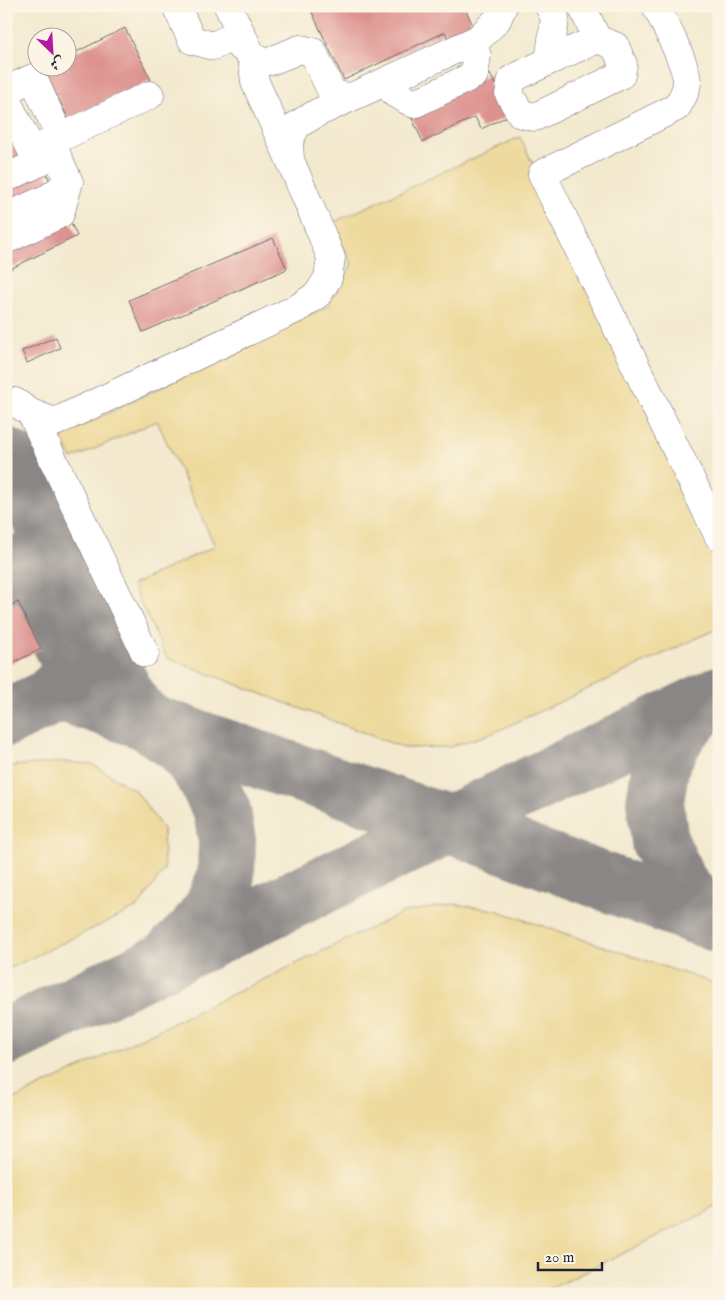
<svg xmlns="http://www.w3.org/2000/svg" width="725" height="1300" font-family="'IM FELL English',Amiri,serif">
  <style>
    .sand { fill: #eeda9e; stroke: #887e6c }
    .lines { fill: none; stroke-linecap: round; stroke-linejoin: round }
    .taxiway { stroke: #8a8685; stroke-width: 58 }
    .building { fill: #dd928f }
    .minor-casing { stroke: #6b686f; stroke-width: 29 }
    .minor { stroke: #fff; stroke-width: 28 }
  </style>
  <rect width="100%" height="100%" fill="#fcf5e5"/>
  <filter id="ink" filterUnits="userSpaceOnUse"><feTurbulence type="fractalNoise" baseFrequency=".02" numOctaves="2"/><feDisplacementMap in="SourceGraphic" scale="10" xChannelSelector="R" yChannelSelector="G"/><feConvolveMatrix kernelMatrix="1 2 1 2 8 2 1 2 1" color-interpolation-filters="sRGB"/></filter>
  <filter id="wash" filterUnits="userSpaceOnUse"><feTurbulence type="fractalNoise" baseFrequency=".0096" numOctaves="4" result="noise"/><feDisplacementMap in="SourceGraphic" scale="20" xChannelSelector="R" yChannelSelector="G"/><feGaussianBlur stdDeviation="1.12" result="paint"/><feColorMatrix in="noise" values="0 0 0 0 0 0 0 0 0 0 0 0 0 0 0 0 0 1.4 0 .05"/><feComposite in="paint" operator="in"/></filter>
  <g filter="url(#wash)">
    <rect width="100%" height="100%" fill="#f3e9cf"/>
    <path class="sand" d="M520 137 719 553V628L493 733 449 747 404 748 167 658 132 585 215 546 157 421 72 459 61 436 329 305 352 264 332 223Z
      M64 762 92 764 136 791 163 829 164 870 138 907 6 970V768L11 766Z
      M455 904 495 910 719 985V1206L540 1294H6V1103L404 912Z"/>
    <g class="lines">
      <path class="taxiway" d="M6 456 12 460 128 700 147 722 182 746 204 775 222 811 227 841 226 875 213 907 194 933 174 952
        M10 563 25 571 33 580 70 662 68 679 48 698 63 693 448 824 719 924
        M705 704 680 729 661 763 655 802 660 842 678 882 695 902 719 920
        M6 718 48 698
        M6 1037 719 695"/>
    </g>
    <g id="blocks">
      <path class="building" d="M309 6H464L474 28 449 40 445 32 344 80Z
        M125 28 151 80 69 120 43 68H68V56Z
        M490 74 510 115 481 129 475 117 423 142 409 112Z
        M6 114 29 159 6 170Z
        M44 168 52 186 6 208V185Z
        M68 217 77 236 6 271V248Z
        M273 238 287 269 143 332 129 300Z
        M56 337 60 348 27 363 22 351Z
        M18 602 41 649 6 666V607Z"/>
    </g>
  </g>
  <g filter="url(#ink)">
    <use href="#blocks" fill-opacity="0" stroke="#6b686f" stroke-width="1"/>
    <g class="lines">
      <g class="minor-casing">
        <path id="minor" d="M176 6 192 40 213 46 230 38 252 56H254
          M228 6 252 56 255 82 290 160
          M549 6 555 18 549 61 597 39
          M656 6C664 23 687 65 687 82 687 90 681 100 677 107L542 174 719 537
          M271 61 300 49 313 52 333 95 352 97
          M549 61 512 79 509 94 521 114 535 117 621 75 623 64 615 46 597 39 582 6
          M388 80 394 93 414 104 474 75 477 55
          M6 90 33 78 60 137
          M6 99 38 163 6 178
          M32 151 150 95
          M6 217 50 197 69 182 51 142
          M6 240 60 214 69 182
          M6 401 15 402 31 413 145 653
          M31 413 55 422 298 308 318 294 328 278 331 258 322 235 290 160 289 141 297 125 317 113 478 39 497 20 503 6"/>
      </g>
      <use href="#minor" class="minor"/>
    </g>
  </g>
  <rect width="725" height="1300" fill="none" stroke="#fcf5e5" stroke-width="25"/>
  <g transform="translate(52 52) rotate(155)"><circle r="24" fill="#fcf5e5" stroke="#a5a1a1"/>
  <path d="M0-4L9 19L0 12L-9 19Z" fill="#b5179e"/>
  <text y="-8" font-size="14" font-weight="bold" text-anchor="middle" fill="#22223b">ش</text>
  </g>
  <path d="M538 1262v8h64v-8" fill="none" stroke="#22223b" stroke-width="2.5"/>
  <text x="545" y="1262" font-size="15" fill="#22223b" stroke="#fcf5e5" stroke-width="4" paint-order="stroke">20 m</text>
</svg>
